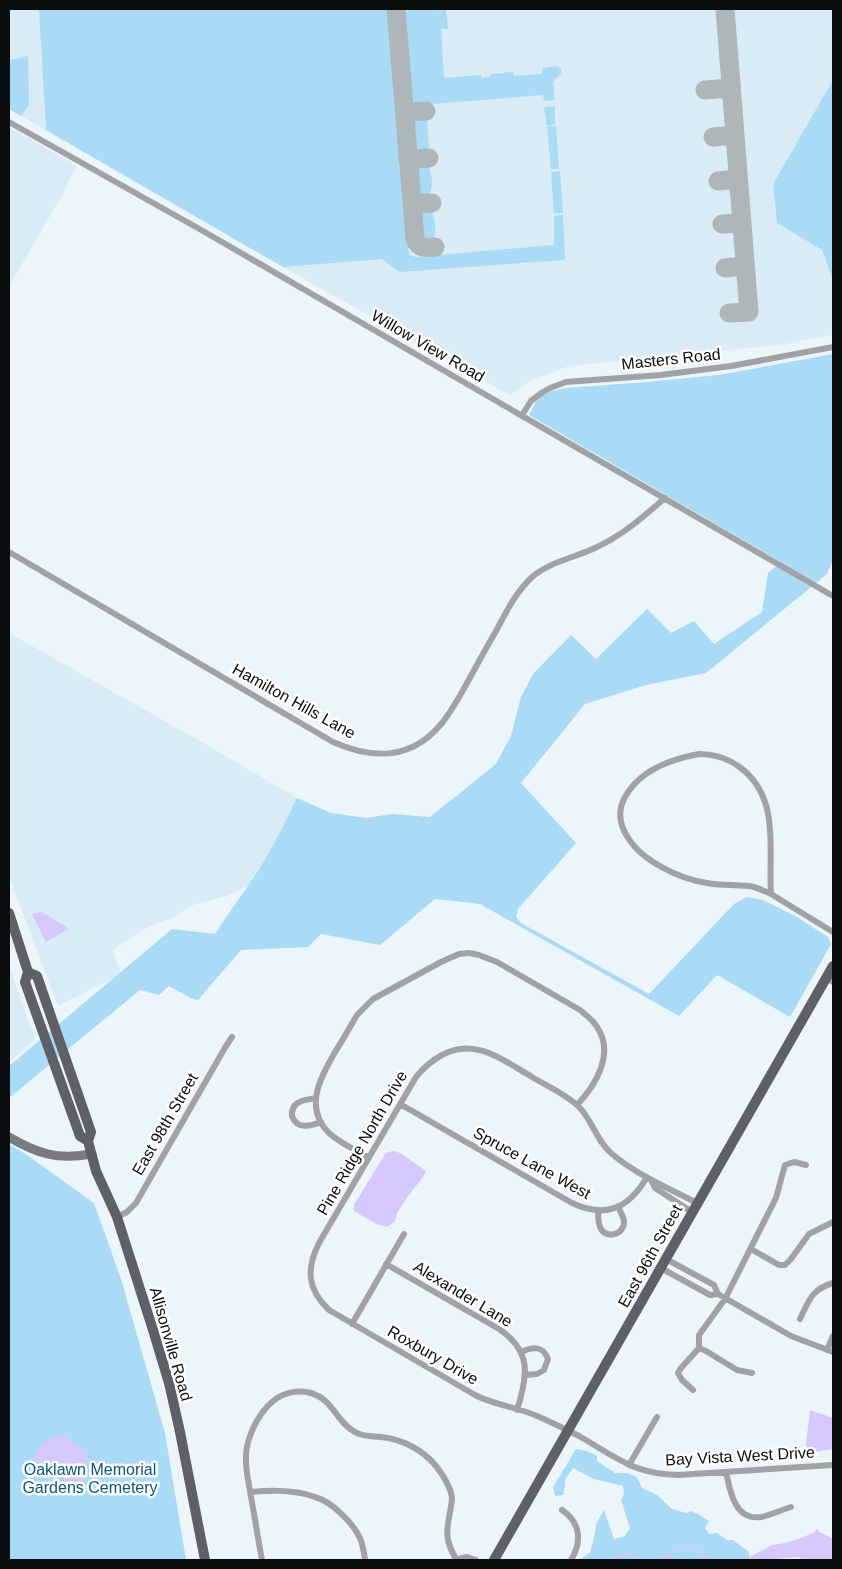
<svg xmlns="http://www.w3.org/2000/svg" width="842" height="1569" font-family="Arial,sans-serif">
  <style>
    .built { fill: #d9ebf5 }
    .green { fill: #a9daf6 }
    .water { fill: #d5c8fc }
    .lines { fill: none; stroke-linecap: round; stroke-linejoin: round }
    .stream { stroke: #d5c8fc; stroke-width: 2 }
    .taxiway { stroke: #aeb6ba; stroke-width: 19 }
    .street { stroke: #a0a2a6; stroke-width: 6 }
    .secondary { stroke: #797b81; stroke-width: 9 }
    .primary { stroke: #5d6067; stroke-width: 10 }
    .labels { text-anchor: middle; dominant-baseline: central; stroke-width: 5; stroke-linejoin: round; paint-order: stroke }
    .street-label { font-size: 16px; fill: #090d0e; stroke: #fff }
    .park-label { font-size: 16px; fill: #0e5675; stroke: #fff }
  </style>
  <rect width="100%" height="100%" fill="#ebf5fa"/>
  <path class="built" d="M9 9H833V80L773 184 777 223 822 250 833 280V335L780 345 569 366 530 381 510 395 283 267 9 109Z
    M9 127 77 166 67 184 68 185 9 286Z
    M9 633 207 745 297 798 272 847 248 886 229 895 195 904 172 918 145 928 113 950 121 974 58 1006 9 876Z
    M9 966 35 1039 9 1062Z"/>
  <path class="green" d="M39 9H390L409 255 416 257 554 245V216L563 215 565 260 399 272 382 259 283 267 46 130Z
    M413 9H444L446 10 448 29H441L444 78 481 75V78L490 77V74L513 72 514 76 542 74V68L557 66 561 69V74L553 82 555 100 544 101 543 95 418 105 412 102 410 99 404 16 407 11Z
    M28 56 29 104 21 116 9 109V60Z
    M833 80V280L822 250 777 223 773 184Z
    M555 106V125L547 126 544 107Z
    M419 118 427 120 429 147 426 151H416L414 148 412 123 415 119Z
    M556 126 559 169H551L547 127Z
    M427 165C433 171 433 188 429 196H421L418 194 416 171 420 166Z
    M560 171 563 213H554L551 173 552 172Z
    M431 209C435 216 437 233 433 240H426L421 236 420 215 422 210Z
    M833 354V560L827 574 706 673 646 685 585 704 521 783 576 843 518 909 516 917 521 923 649 994 734 904 747 897 763 900 797 917 828 937 831 944 790 1017 717 975 679 1016 480 904 435 899 380 945 321 934 308 947 241 950 198 1000 191 998 169 986 159 995 140 990 9 1098V1066L172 929 215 934C234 904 256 877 272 847 281 831 289 814 297 798L331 813 366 818 392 814 430 817 496 764 511 736 521 697 533 674 571 635 596 659 647 609 671 633 694 621 714 644 762 612 768 573 781 562 529 415 536 402 548 392 566 388 647 382 719 375Z
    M9 1144 27 1155 94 1203 121 1279 165 1433 186 1560H9Z
    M576 1449 587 1451 597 1456V1461L615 1473H627L637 1477 642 1488 657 1495 672 1509 686 1513 691 1511 700 1515 709 1521 705 1528 709 1534 717 1533 727 1540H733L749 1552 750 1559 753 1560H579L590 1553 595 1533 596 1524 604 1510 614 1539 625 1536 630 1528 621 1500 624 1494 623 1486 594 1479 573 1468 565 1480V1486L563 1495 555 1496 553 1487Z"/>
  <path class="water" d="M42 912 69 929 46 942 32 914Z
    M395 1151 402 1154 426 1171 423 1177 408 1196 397 1213 395 1221 387 1227 376 1224 354 1211V1205L385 1154 388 1152Z
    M810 1410 833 1418V1449L813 1452 807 1450 806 1444Z
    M55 1436H64L87 1452V1460L82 1477 83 1488 81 1494 78 1496C64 1494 67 1481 60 1472 53 1470 47 1474 40 1472 38 1469 36 1465 35 1461 32 1450 46 1440 55 1436Z
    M816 1529H818V1531L833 1539V1560H803L799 1557 764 1560 750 1559V1557C757 1553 764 1550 770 1546 774 1544 781 1544 786 1543 796 1540 806 1536 815 1532Z"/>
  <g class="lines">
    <path class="stream" d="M611 1560C623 1553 627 1550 639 1560
      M659 1560C682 1546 689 1538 710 1560
      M740 1560 752 1558"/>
    <path class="taxiway" d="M396 9 415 239C418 248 426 248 435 247
      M725 9 749 312 729 313
      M705 90 731 88
      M405 112 426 111
      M713 137 735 135
      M408 160 429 158
      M718 181 738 179
      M412 204 432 203
      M722 224 742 223
      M725 268 745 266"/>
    <path class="street" d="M9 122 203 231 833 596
      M522 415 531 401 543 392 550 388 566 382 661 375 731 366 833 347
      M9 552 333 742C374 760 412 760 442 723 454 708 463 690 472 674 480 659 488 645 496 631 506 612 516 592 532 577 551 561 575 558 597 547 623 535 643 517 665 498
      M699 754C715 754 728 758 741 768 781 799 768 850 771 894 764 891 757 887 749 886 735 884 721 886 707 883 680 879 641 861 627 836 619 824 618 809 625 797 640 770 671 759 699 754Z
      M771 894 833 932
      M826 978 833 982
      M316 1098C304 1100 291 1101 292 1116 297 1130 311 1126 321 1122
      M400 1104 572 1203C606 1219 629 1208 647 1177
      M368 1157C355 1150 340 1143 329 1133 303 1107 321 1077 335 1052 343 1040 350 1027 357 1015L373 999 441 962 459 954 469 953 479 955 497 962 580 1010C586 1015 593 1020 597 1027 615 1053 596 1085 577 1105
      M651 1180 655 1188 692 1212
      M697 1203C668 1188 637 1175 612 1154 596 1141 592 1118 577 1105 564 1093 547 1086 532 1077 503 1060 475 1037 442 1055 431 1061 424 1067 416 1077L319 1243C306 1269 307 1289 329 1310L475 1395C494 1405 517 1407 537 1416 551 1422 565 1429 579 1436 616 1457 633 1474 678 1475L833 1465
      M598 1211C598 1216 598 1222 600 1227 605 1240 625 1235 624 1221 623 1216 620 1211 618 1206
      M117 1217 127 1212 136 1203 226 1046 232 1037
      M751 1249 779 1265H785L791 1259 809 1234 833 1222
      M666 1259 714 1285 718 1294
      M386 1264 499 1329C532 1351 528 1376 517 1410
      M661 1268 710 1295 718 1294 791 1336 833 1352
      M800 1319C809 1300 812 1289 833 1283
      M352 1324 404 1234
      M699 1348 706 1351 737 1370 752 1373
      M827 1350 833 1336
      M521 1352C532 1347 543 1345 548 1359L544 1370 537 1374 525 1375
      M693 1390 682 1380 678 1373 681 1368 699 1348V1335L725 1299 776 1198 785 1165 794 1162 806 1165
      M629 1465 657 1417
      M726 1472C730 1490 734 1521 761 1517 771 1515 781 1510 791 1507
      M250 1492C271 1490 295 1490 315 1497 331 1501 353 1523 360 1538 363 1545 364 1552 365 1560
      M562 1510C581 1523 582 1542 571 1560
      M262 1560C258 1539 255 1518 251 1497 249 1483 245 1469 246 1455 247 1437 258 1414 272 1402 282 1393 297 1389 311 1393 334 1400 336 1422 355 1432 363 1437 371 1436 381 1437 402 1439 423 1450 436 1466 443 1475 450 1486 452 1497 452 1501 451 1507 450 1512 446 1532 445 1540 456 1559
      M454 1560 467 1557 476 1560"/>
    <path class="secondary" d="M9 1137C38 1154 57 1160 92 1154"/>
    <path class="primary" d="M9 913 28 972 25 982 80 1136 88 1141
      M28 972 37 976 91 1132 88 1141 96 1171 117 1217 153 1330 169 1383 180 1432 205 1560
      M494 1560 833 966"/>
  </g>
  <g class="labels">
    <g class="street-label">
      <text transform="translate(428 346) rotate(30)">Willow View Road</text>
      <text transform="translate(671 359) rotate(-6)">Masters Road</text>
      <text transform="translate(294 701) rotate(29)">Hamilton Hills Lane</text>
      <text transform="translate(165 1124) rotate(-60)">East 98th Street</text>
      <text transform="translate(362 1143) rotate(-60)">Pine Ridge North Drive</text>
      <text transform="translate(532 1163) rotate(29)">Spruce Lane West</text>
      <text transform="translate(650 1256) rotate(-61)">East 96th Street</text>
      <text transform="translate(463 1294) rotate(31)">Alexander Lane</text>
      <text transform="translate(171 1344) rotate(74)">Allisonville Road</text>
      <text transform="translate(433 1355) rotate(30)">Roxbury Drive</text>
      <text transform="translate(740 1456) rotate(-3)">Bay Vista West Drive</text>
    </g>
    <g class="park-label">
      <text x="90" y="1469">Oaklawn Memorial<tspan x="90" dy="18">Gardens Cemetery</tspan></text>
    </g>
  </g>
  <rect width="842" height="1569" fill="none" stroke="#090d0e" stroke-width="20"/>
</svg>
